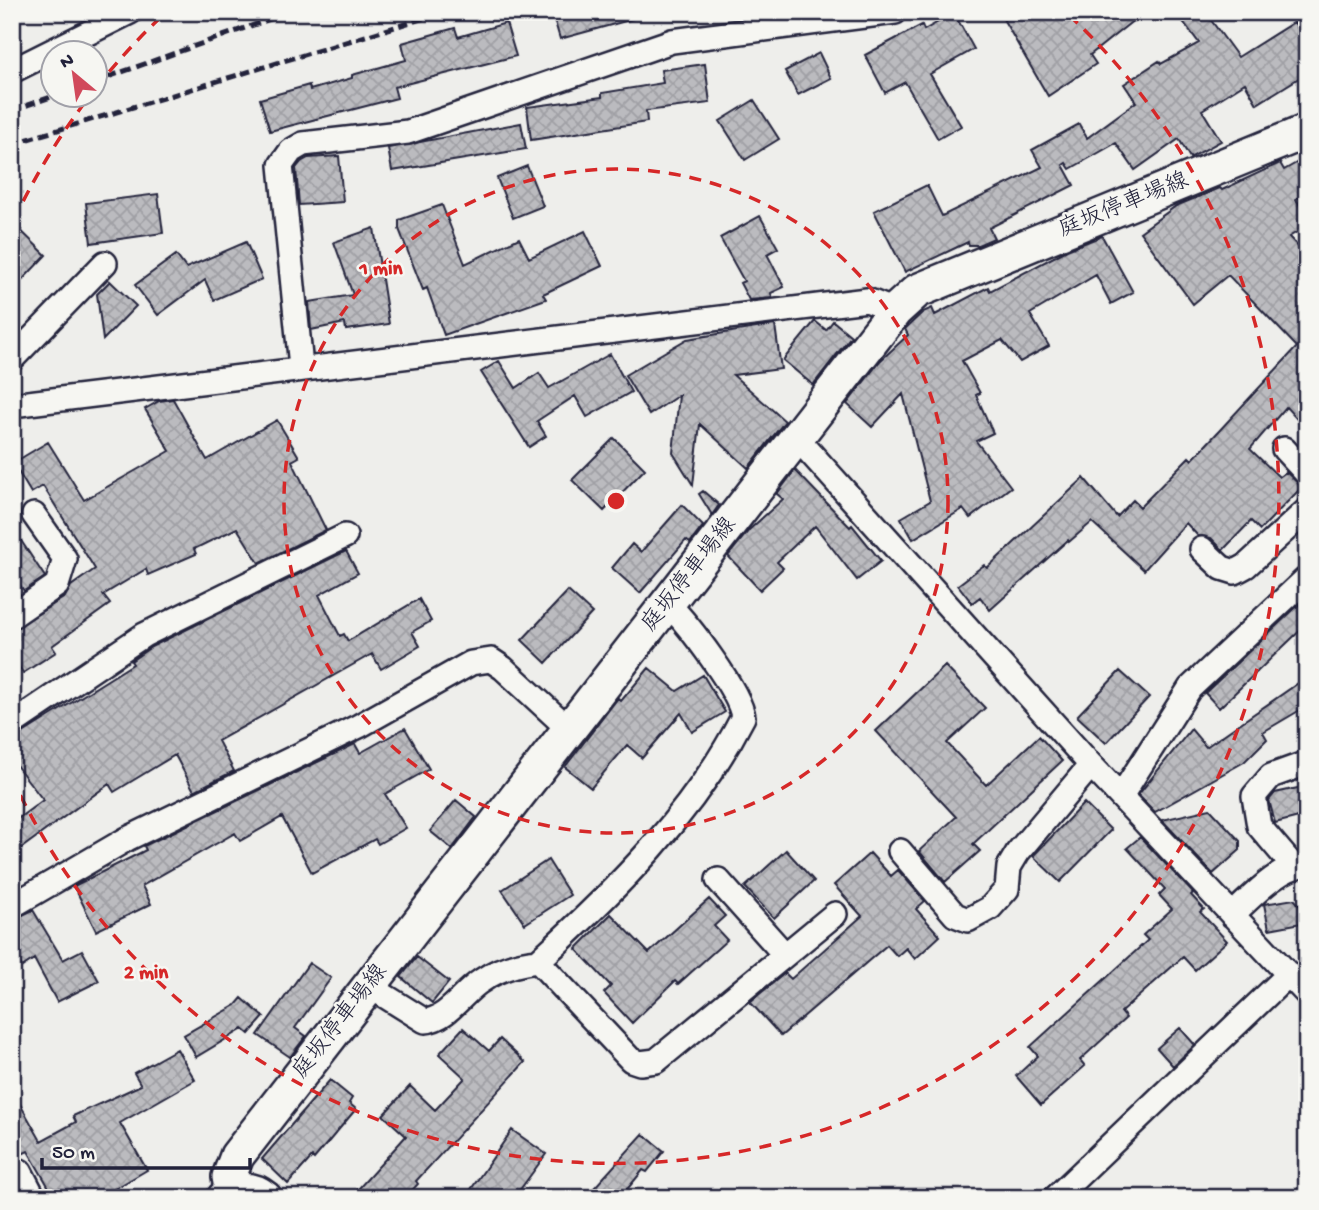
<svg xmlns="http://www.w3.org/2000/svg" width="1319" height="1210" font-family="'Gochi Hand','Klee One',sans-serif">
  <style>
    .building { fill: url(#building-cross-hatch); stroke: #22223b; stroke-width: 2 }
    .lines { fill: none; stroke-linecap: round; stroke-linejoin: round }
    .street-casing { stroke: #22223b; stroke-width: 28 }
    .secondary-casing { stroke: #22223b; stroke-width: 38 }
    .street { stroke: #f6f6f2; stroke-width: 23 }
    .secondary { stroke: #f6f6f2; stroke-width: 33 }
    .rail { stroke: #22223b; stroke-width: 5; stroke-dasharray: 10 5; stroke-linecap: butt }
    .ring { fill: none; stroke: #d62828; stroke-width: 3.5; stroke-dasharray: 12 9 }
    .labels { text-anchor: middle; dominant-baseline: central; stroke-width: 5; stroke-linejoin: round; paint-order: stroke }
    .street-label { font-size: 23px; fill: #22223b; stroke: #f6f6f2 }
    .centre { fill: #d62828; stroke: #f6f6f2; stroke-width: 3.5 }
    .ring-label { font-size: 21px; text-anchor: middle; font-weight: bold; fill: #d62828; stroke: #f6f6f2; stroke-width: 5; stroke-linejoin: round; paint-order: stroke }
  </style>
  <defs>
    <pattern id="building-cross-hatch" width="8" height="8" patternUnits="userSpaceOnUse" patternTransform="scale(1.75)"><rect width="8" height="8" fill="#bbbbbf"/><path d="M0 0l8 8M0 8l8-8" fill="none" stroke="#a0a0a5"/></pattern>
  </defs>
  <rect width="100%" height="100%" fill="#eeeeeb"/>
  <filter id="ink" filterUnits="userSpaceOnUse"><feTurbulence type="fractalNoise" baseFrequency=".0143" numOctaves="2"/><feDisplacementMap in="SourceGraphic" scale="14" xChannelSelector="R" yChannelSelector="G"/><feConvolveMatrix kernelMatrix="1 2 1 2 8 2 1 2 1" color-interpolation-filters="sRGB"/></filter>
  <g filter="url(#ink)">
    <path class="building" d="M552 12H632L633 19 560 39Z
      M999 12H1144L1090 55 1096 64 1048 96Z
      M1176 12H1205L1238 57 1294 22 1307 43V73L1257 104 1245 83 1202 110 1221 141 1190 158 1179 139 1135 170 1116 143 1070 169 1066 163 1063 165 1074 185 989 228 994 238 978 245H969L968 242 905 272 874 211 927 185 942 216 1042 167 1032 150 1079 124 1087 138 1136 102 1124 84 1159 61 1161 64 1199 43Z
      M954 13 974 49 930 74 961 126 938 139 905 82 885 93 865 55 922 25 924 30Z
      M506 23 516 56 394 87 397 98 270 131 260 99 309 85 310 90 352 78V75L406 60 402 43 455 28 458 37Z
      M819 53 831 78 798 95 785 71Z
      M705 64 710 103 646 111 647 122 531 140 527 107 602 97V93L663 83 661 70Z
      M754 100 779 139 745 160 720 121Z
      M521 123 526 149 392 171 388 148Z
      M339 156 343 202 299 205 296 168 301 162 308 158Z
      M1307 157V193L1296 199 1307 217V226L1289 237 1307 256V430L1286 407 1250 449 1279 477 1286 472 1302 487 1260 530 1251 521 1223 550 1211 538 1198 536 1186 523 1144 570 1092 522 1069 542 1068 540 990 610 980 597 972 603 958 585 984 565 987 568 1084 478 1117 517 1133 500 1140 507 1189 457 1192 460 1297 347 1228 275 1193 304 1140 232 1176 206 1220 188 1222 190 1280 163 1284 170Z
      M527 166 543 206 513 218 497 178Z
      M158 194 163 233 91 243 86 203Z
      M442 205 465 264 519 238 529 258 585 231 602 266 543 294 546 299 444 335 427 288 423 290 399 229V220Z
      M760 216 778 248 767 254 784 287 771 293 772 298 749 300 740 283 744 281 720 238Z
      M12 222 46 255 12 291Z
      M374 228 389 324 346 330 345 323 311 330 309 302 353 295 334 242Z
      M1102 236 1133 292 1111 304 1096 275 1030 314 1049 346 1020 362 1002 340 962 361 980 393 976 395 993 433 976 441 1011 487 970 518 963 509 913 539 901 518 930 501 903 394 872 427 847 404 880 361 908 335 905 329 923 312 932 308 935 315 988 287 990 291 1067 250Z
      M246 242 262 279 214 300 205 280 158 315 135 285 176 255 186 268Z
      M110 281 136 306 103 340 97 294Z
      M815 321 826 330 833 321 851 336 813 385 783 360Z
      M775 325 781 369 733 375 785 421 748 468 700 424 693 485 673 453 679 395 649 415 625 375 687 339Z
      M610 354 631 392 587 417 575 396 537 421 546 436 529 447 481 372 499 361 516 388 539 373 549 388Z
      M173 399 207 460 277 420 299 457 292 461 326 530 259 563 237 528 194 549 196 554 148 575 146 569 103 595 110 604 52 646 56 652 23 673 12 656V630L65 597 71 586 95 569 43 486 31 493 13 463 48 442 84 500 170 451 145 409 159 401Z
      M614 438 645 469 604 511 572 480Z
      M795 470 850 527 852 525 881 561 857 580 815 526 777 562 783 568 760 590 728 556 749 530 783 499 777 494Z
      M703 491 719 505 712 515 699 494Z
      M682 505 703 526 690 543 686 540 640 593 612 568 632 544 641 552Z
      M12 527 45 577 24 591 12 574Z
      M346 551 358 573 319 595 340 636 344 634 348 641 419 599 431 621 412 632 420 646 381 669 372 654 218 741 234 771 194 791 175 755 114 792 109 784 12 855V823L43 800 12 760V740L133 664 131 661 151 647Z
      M568 591 592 613 546 663 522 640Z
      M1307 597V624L1219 708 1205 693Z
      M945 666 985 708 947 743 986 785 1039 736 1062 761 973 844 980 851 945 882 919 851 956 817 876 731Z
      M649 668 677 691 703 675 725 712 692 732 681 713 642 758 627 745 591 788 565 767 618 698 621 701Z
      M1120 671 1149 697 1106 743 1077 716Z
      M1307 677V706L1263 732 1267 739 1244 762 1155 812 1138 795 1191 729 1206 747Z
      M405 728 429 769 385 794 406 828 378 844 375 839 312 873 282 817 240 841 235 833 142 886 151 904 96 931 74 886 146 850 144 846 355 744 360 753Z
      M1307 786V815L1275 823 1269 800 1275 793Z
      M456 800 476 817 452 849 430 831Z
      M1084 803 1111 830 1060 882 1033 856Z
      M1210 809 1240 841V850L1213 874 1162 820Z
      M1140 837 1193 893 1191 895 1204 909 1200 912 1227 941 1195 970 1183 957 1121 1012 1126 1018 1080 1060 1085 1066 1041 1105 1016 1076 1038 1056 1030 1047 1148 940 1143 935 1172 909 1159 895 1165 889 1127 848Z
      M786 850 814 881 774 918 745 887Z
      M870 853 891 876 898 870 925 901 916 909 940 936 915 959 906 948 897 956 887 945 781 1036 750 1002 785 973 791 979 862 916 834 885Z
      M548 860 570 895 525 924 502 890Z
      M709 899 725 916 714 926 727 940 678 984 675 981 632 1023 604 993 611 986 576 949 611 914 649 953Z
      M1294 899 1307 913V922L1269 929 1264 904Z
      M33 910 63 960 82 950 99 981 57 1002 34 959 22 967 12 950V920Z
      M417 957 449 982 432 1003 401 977Z
      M309 963 331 978 295 1028 306 1036 290 1057 258 1035Z
      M242 998 264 1017 249 1034 243 1029 196 1057 184 1035 236 1005Z
      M463 1028 489 1051 500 1039 525 1062 416 1181 418 1184 405 1198H350L406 1136 383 1115 410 1086 435 1110 465 1078 439 1054Z
      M1180 1028 1195 1045 1173 1066 1157 1048Z
      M177 1049 195 1080 120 1123 147 1170 99 1198H55L28 1151 12 1159V1090L41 1141 76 1122 73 1116 141 1085 134 1073Z
      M330 1080 352 1098 349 1103 356 1109 314 1159 312 1157 288 1184 262 1159Z
      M512 1130 546 1154 514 1198H465Z
      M643 1134 664 1151 647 1172 643 1170 620 1198H585Z"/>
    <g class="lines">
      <g class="street-casing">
        <path id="street" d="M12 71 130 12
          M12 359 105 263
          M301 367 281 165 291 151 303 144 408 132 672 41 895 12
          M12 405 867 300 895 311
          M797 438 1091 765 1307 994
          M1284 449 1307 474
          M1202 549 1222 568 1235 572 1246 566 1307 510
          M12 616 57 585 65 559 34 515
          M12 724 144 635 345 536
          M1121 796 1190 688 1307 578
          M900 851 955 915 968 920 990 908 1007 889 1009 867 1018 852 1091 765
          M1293 866 1259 826 1254 796 1271 776 1307 763
          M718 880 785 955
          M12 906 127 839 359 726 471 663 491 660 503 668 570 730
          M1232 915C1254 895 1276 869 1306 864
          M538 961C616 890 694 813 743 717 740 691 688 624 668 604
          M369 986 425 1021C448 1019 462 993 481 981 498 969 517 963 538 961L631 1060 640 1063 656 1061 835 914
          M12 1174 20 1171 34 1198
          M1055 1198 1288 975"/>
      </g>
      <g class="secondary-casing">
        <path id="secondary" d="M232 1194 229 1177 237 1156 895 311 917 291 1307 131
          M224 1198C240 1190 251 1186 265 1198"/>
      </g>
      <use href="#street" class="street"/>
      <use href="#secondary" class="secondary"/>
      <path class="rail" d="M94 82 290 12
        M12 110 60 94
        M12 144 444 12"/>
    </g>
  </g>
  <g class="ring">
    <circle cx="616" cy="501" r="332"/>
    <path d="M14 220A664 664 0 0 1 89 97M96 88A664 664 0 0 1 163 15M1069 15A664 664 0 1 1 14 782"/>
  </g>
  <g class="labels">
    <g class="street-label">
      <text transform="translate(1124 206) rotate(-22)">庭坂停車場線</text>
      <text transform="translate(690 575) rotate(-52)">庭坂停車場線</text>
      <text transform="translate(341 1022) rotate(-52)">庭坂停車場線</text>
    </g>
  </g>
  <circle cx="616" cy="501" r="10" class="centre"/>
  <g class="ring-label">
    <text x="381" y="274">1 min</text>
    <text x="146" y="978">2 min</text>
  </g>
  <rect width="1319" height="1210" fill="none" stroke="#f6f6f2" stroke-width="42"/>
  <rect x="21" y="21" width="1277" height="1168" fill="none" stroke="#22223b" stroke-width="2.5" filter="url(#ink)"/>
  <g transform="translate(74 74) rotate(331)"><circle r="33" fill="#f6f6f2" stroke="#a1a1a9" stroke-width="2"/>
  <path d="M0-5L12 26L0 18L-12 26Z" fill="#d1495b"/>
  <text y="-10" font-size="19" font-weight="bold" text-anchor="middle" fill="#22223b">N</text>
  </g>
  <path d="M42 1158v10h208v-10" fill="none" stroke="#22223b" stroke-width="3.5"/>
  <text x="52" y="1158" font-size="21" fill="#22223b" stroke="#f6f6f2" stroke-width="5" paint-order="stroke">50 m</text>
</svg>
